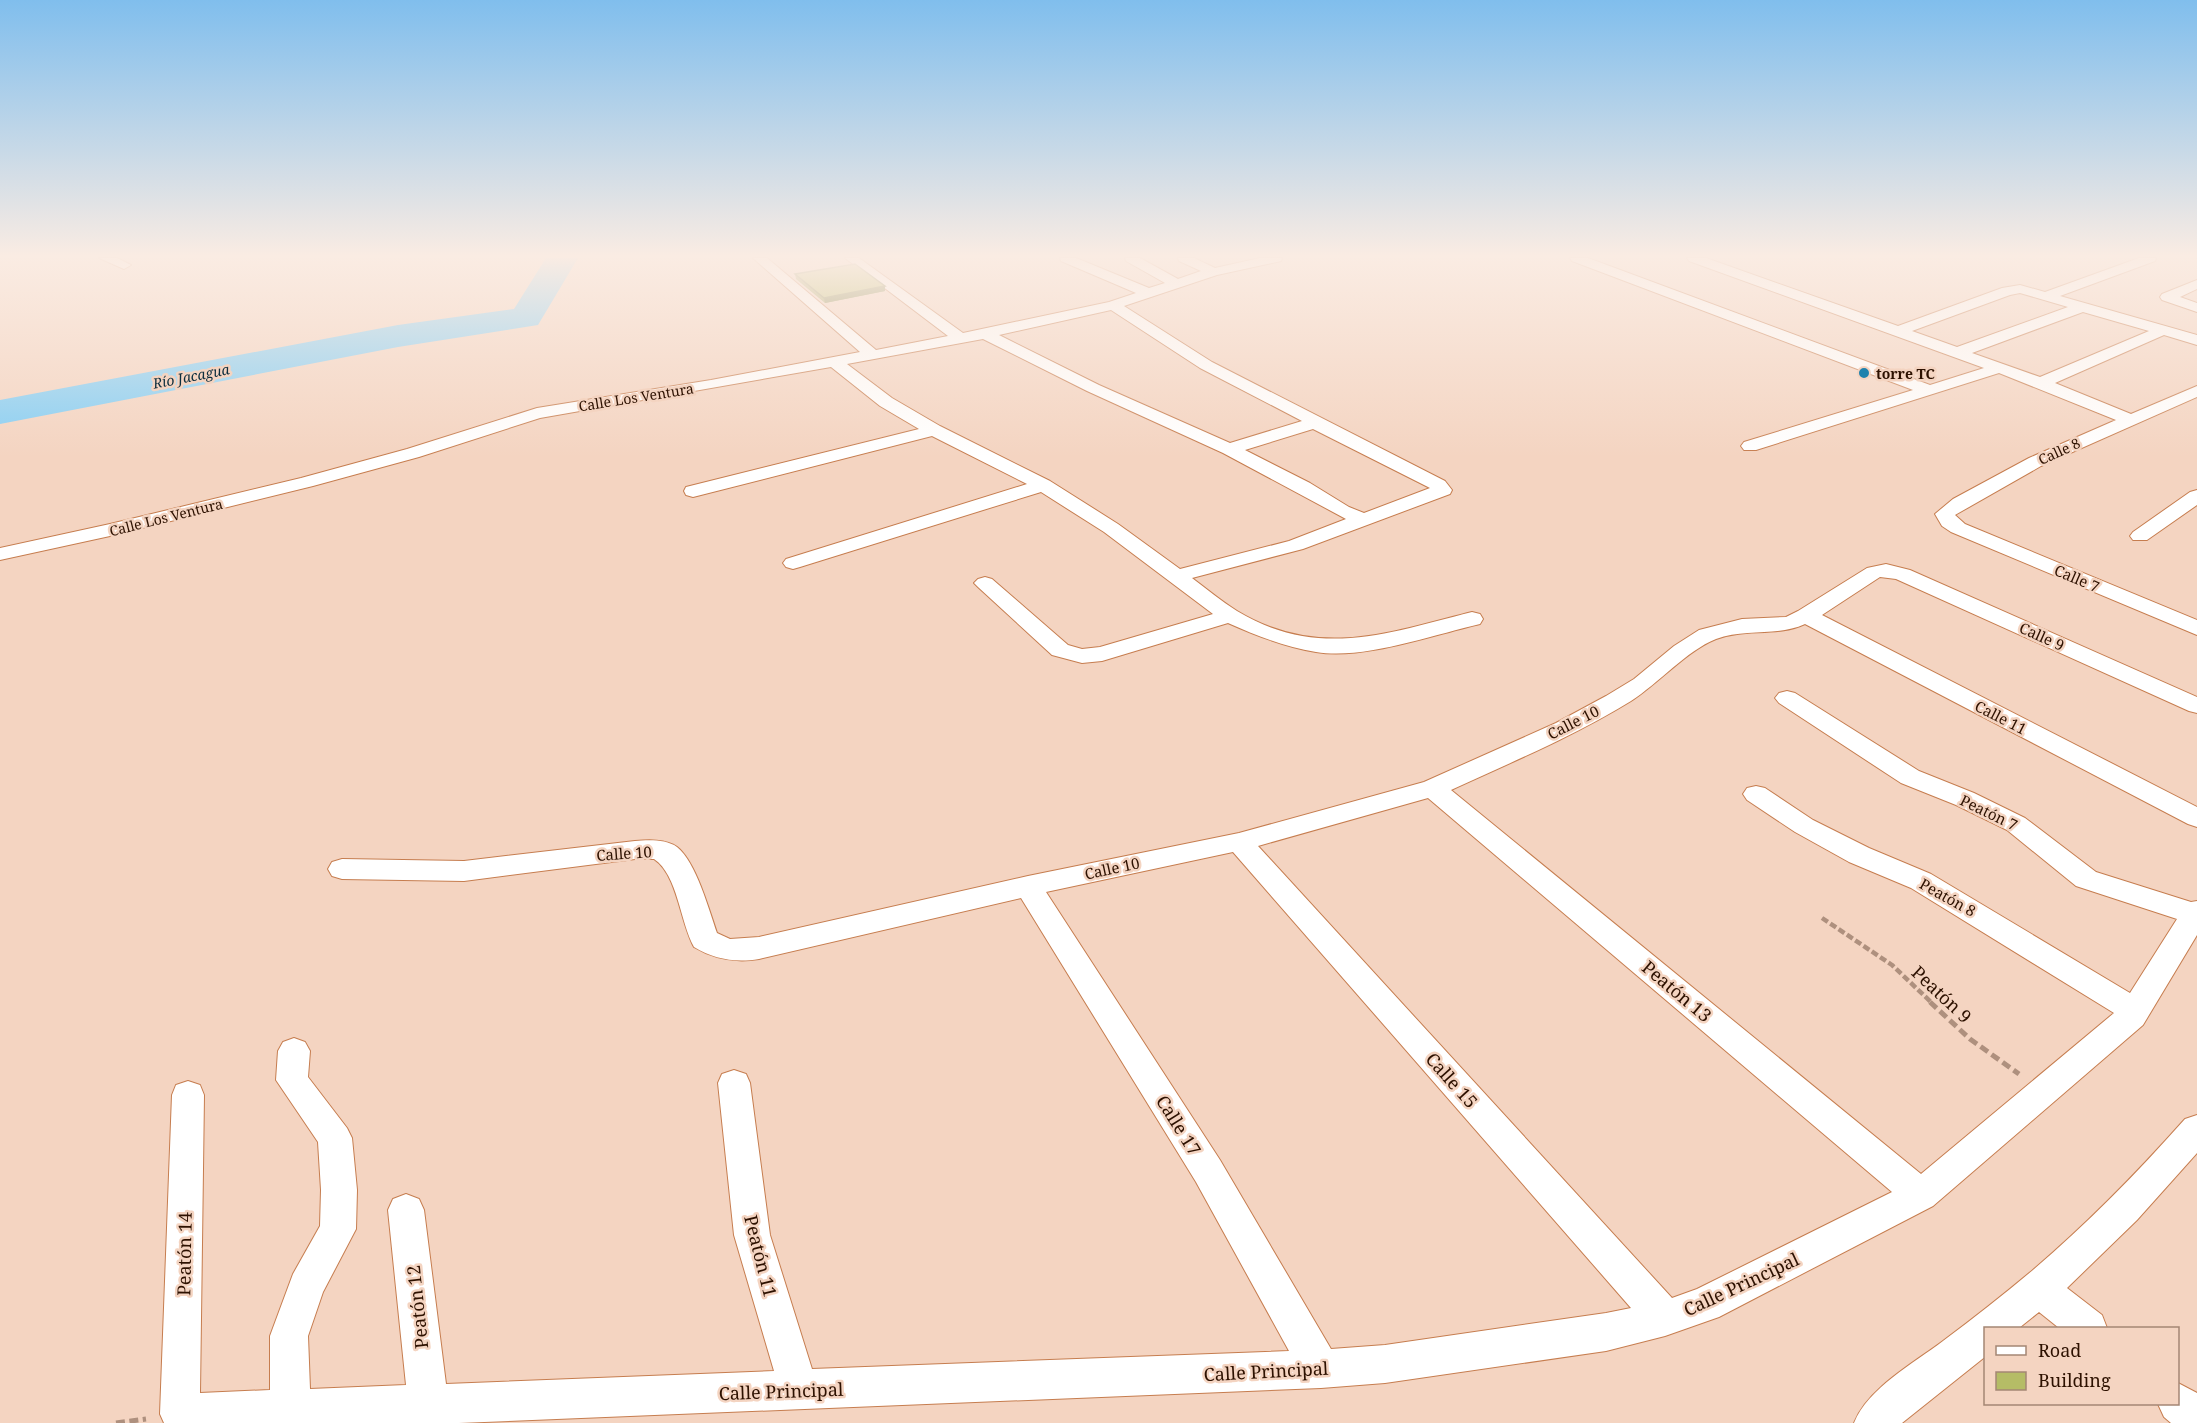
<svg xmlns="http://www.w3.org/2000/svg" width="2197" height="1423" font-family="'Noto Serif',serif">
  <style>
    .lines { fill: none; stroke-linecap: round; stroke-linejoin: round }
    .river { fill: #85cef4; fill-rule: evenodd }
    .street-casing { stroke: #c67d4f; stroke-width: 2 }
    .path-far1 { stroke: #ae907e; stroke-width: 4.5; stroke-dasharray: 7 3; stroke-linecap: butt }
    .path { stroke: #ae907e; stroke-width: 5; stroke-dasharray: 9 4.5; stroke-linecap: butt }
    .street { fill: #fff; fill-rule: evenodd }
    .wall { fill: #9ca258 }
    .shaded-wall { fill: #7f8447 }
    .building { fill: #b5bc66; stroke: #7f8447; stroke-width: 1.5 }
    .poi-dot { fill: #1f82ad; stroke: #f4d4c1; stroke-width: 2 }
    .labels { text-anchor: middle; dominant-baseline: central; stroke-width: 5; stroke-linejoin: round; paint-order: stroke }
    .far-poi-label { font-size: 14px; font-weight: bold; fill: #2d1100; stroke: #f4d4c1; text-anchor: start }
    .far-water-label { font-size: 14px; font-style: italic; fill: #0c2e3e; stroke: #f4d4c1 }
    .far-street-label { font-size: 14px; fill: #2d1100; stroke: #f4d4c1 }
    .street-label { font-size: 15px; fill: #2d1100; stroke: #f4d4c1 }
    .near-street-label { font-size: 18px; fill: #2d1100; stroke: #f4d4c1 }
  </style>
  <rect width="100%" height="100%" fill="#f4d4c1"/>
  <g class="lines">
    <path class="river" d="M546 258H578L538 325 398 347 0 424V400L398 325 514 309Z"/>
    <g class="street-casing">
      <path id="street" d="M99 258H117L131 265 124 269Z
        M753 258H767L876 350 948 336 845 258H859L963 333 1109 302 1136 293 1061 261 1060 258H1076L1149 288 1165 283 1126 261 1125 258H1140L1178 279 1201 271 1179 261 1178 258H1194L1215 268 1260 258H1282L1281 261 1217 275 1124 306 1212 362 1445 481 1452 490 1450 494 1303 549 1192 578C1207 589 1221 601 1237 611 1318 660 1388 633 1472 612L1480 614 1483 619 1480 624C1432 635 1364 660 1316 652 1285 647 1257 636 1228 623L1102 661 1082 663 1052 655 978 587 974 583 978 579 985 577 992 579 1068 645 1082 649 1100 647 1213 614 1104 532 1041 492 800 567 793 569 786 567 783 563 786 559 1027 484 932 436 693 497 686 495 684 491 686 487 919 429 880 406 831 367 540 418 419 457 313 486 110 536 0 560V548L110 524 301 478 407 449 537 408 711 380 860 352ZM1111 310 1200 368 1302 421 1230 443 1099 385 999 335ZM983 339 1087 391 1223 453 1346 519 1289 541 1180 569 1118 524 1050 481 940 426 892 398 847 364ZM1313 429 1430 488 1364 513 1349 507 1310 483 1245 450Z
        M1570 258H1588L1930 385 1984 368 1689 261 1687 258H1706L1898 326 2002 288 2020 285 2045 292 2139 258H2156L2155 261 2060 296 2197 335V345L2164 335 2055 383 2131 414 2197 386V397L2041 466 1955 515 1965 524 2197 620V635L1951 532 1942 526 1935 514 1953 499 2029 458 2116 420 1999 373 1756 450H1744L1741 446 1744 442 1913 390 1572 261ZM2020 293 2068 307 1957 347 1912 331 2010 295ZM2083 312 2149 331 2040 377 1972 353Z
        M2197 280V289L2180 297 2197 303V312L2162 300 2160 297 2162 294Z
        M2197 490V505L2147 540H2133L2130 536 2133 532 2190 492Z
        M1886 564 1910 570 2197 697V713L2189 711 1896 579 1880 577 1822 615 2197 807V827L2188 824 1805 624C1777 637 1745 628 1716 639 1686 651 1659 683 1631 701 1574 736 1512 762 1451 790L1921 1174 2114 1013 1911 888 1849 862 1795 832 1747 800 1743 794 1747 788 1756 786 1765 788 1813 820 1869 848 1931 874 2130 993 2177 919 2076 886 2007 830 1956 805 1901 783 1779 703 1775 698 1779 693 1787 691 1795 693 1919 771 1974 793 2025 818 2096 872 2191 902 2197 901V935L2143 1025 1933 1206 1719 1317 1665 1336 1606 1351 1385 1383 1321 1388 459 1423H164L160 1414 172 1095 176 1085 188 1081 200 1085 204 1095 200 1393 270 1390V1336L293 1274 320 1226 321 1190 318 1142 276 1080 278 1051 283 1042 294 1038 305 1042 310 1051 308 1077 347 1128 352 1138 357 1190 356 1229 323 1292 308 1336 310 1389 406 1385 388 1210 393 1199 406 1194 419 1199 424 1210 446 1384 774 1371 734 1235 718 1083 722 1074 734 1070 746 1074 750 1083 770 1235 812 1369 1289 1351 1196 1182 1021 898 759 959C735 963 714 959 694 947 680 922 678 875 654 859H635L464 881 342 879 332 876 328 869 332 862 342 859 464 861 635 841C648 840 666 839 677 847 696 862 709 910 717 933L730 939 759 937 1028 876 1239 833 1424 782 1556 723 1606 696 1634 679 1674 646 1699 630 1742 619 1786 617 1798 611 1867 568ZM1428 798 1892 1192 1697 1289 1672 1298 1258 846ZM1233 852 1631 1308 1606 1313 1385 1345 1331 1349 1220 1160 1046 892Z
        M2197 1115V1153L2137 1220 2067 1288 2102 1315 2107 1328H2059L2039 1312 2019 1328H1986V1356L1902 1423H1854C1868 1388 1914 1363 1943 1341 1974 1318 2003 1295 2033 1270 2087 1224 2137 1173 2185 1119Z
        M2178 1383 2197 1393V1423H2171L2164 1417 2158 1404H2178Z"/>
    </g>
    <path class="path-far1" d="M1822 918 1892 965 1932 1003"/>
    <path class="path" d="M1930 1002 1970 1039 2019 1074
      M116 1423 146 1419"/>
    <use href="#street" class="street"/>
  </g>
  <path class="wall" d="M795 274 885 291 825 303 796 279Z"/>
  <path class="shaded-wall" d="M885 286V291L825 303 824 298Z"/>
  <path class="building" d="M855 264 885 286 824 298 795 274Z"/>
  <linearGradient id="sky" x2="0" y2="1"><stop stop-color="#80beed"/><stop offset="0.56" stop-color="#faece3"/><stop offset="1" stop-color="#faece3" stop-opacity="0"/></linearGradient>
  <rect width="2197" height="457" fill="url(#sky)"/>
  <circle class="poi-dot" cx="1864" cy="373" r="6"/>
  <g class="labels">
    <g class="far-poi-label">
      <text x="1876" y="373">torre TC</text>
    </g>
    <g class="far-water-label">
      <text transform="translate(191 376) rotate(-11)">Río Jacagua</text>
    </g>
    <g class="far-street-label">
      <text transform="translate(636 397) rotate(-9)">Calle Los Ventura</text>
      <text transform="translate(2059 451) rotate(-25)">Calle 8</text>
      <text transform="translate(166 517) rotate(-14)">Calle Los Ventura</text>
    </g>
    <g class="street-label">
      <text transform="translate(2077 578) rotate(23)">Calle 7</text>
      <text transform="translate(2042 636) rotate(24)">Calle 9</text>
      <text transform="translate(2001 717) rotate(27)">Calle 11</text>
      <text transform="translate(1573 722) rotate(-27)">Calle 10</text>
      <text transform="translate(1989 812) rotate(26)">Peatón 7</text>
      <text transform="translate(624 853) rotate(-4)">Calle 10</text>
      <text transform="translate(1112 868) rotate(-12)">Calle 10</text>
      <text transform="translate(1948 897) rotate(29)">Peatón 8</text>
    </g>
    <g class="near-street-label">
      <text transform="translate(1677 991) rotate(40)">Peatón 13</text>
      <text transform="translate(1942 994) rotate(43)">Peatón 9</text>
      <text transform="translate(1452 1080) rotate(48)">Calle 15</text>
      <text transform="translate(1179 1125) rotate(58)">Calle 17</text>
      <text transform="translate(184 1254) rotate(-89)">Peatón 14</text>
      <text transform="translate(761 1256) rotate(76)">Peatón 11</text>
      <text transform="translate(1741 1284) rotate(-25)">Calle Principal</text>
      <text transform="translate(417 1307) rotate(-96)">Peatón 12</text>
      <text transform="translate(1266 1371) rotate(-3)">Calle Principal</text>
      <text transform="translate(781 1391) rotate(-2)">Calle Principal</text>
    </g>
  </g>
  <rect x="1984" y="1327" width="195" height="78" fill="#f4d4c1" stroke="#a48674" stroke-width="1.5"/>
  <rect x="1996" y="1346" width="30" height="9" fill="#ffffff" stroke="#a48674" stroke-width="1.5"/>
  <text x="2038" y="1357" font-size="18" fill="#2d1100">Road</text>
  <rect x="1996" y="1372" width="30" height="18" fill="#b5bc66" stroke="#a48674" stroke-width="1.5"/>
  <text x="2038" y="1387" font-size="18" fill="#2d1100">Building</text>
</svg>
